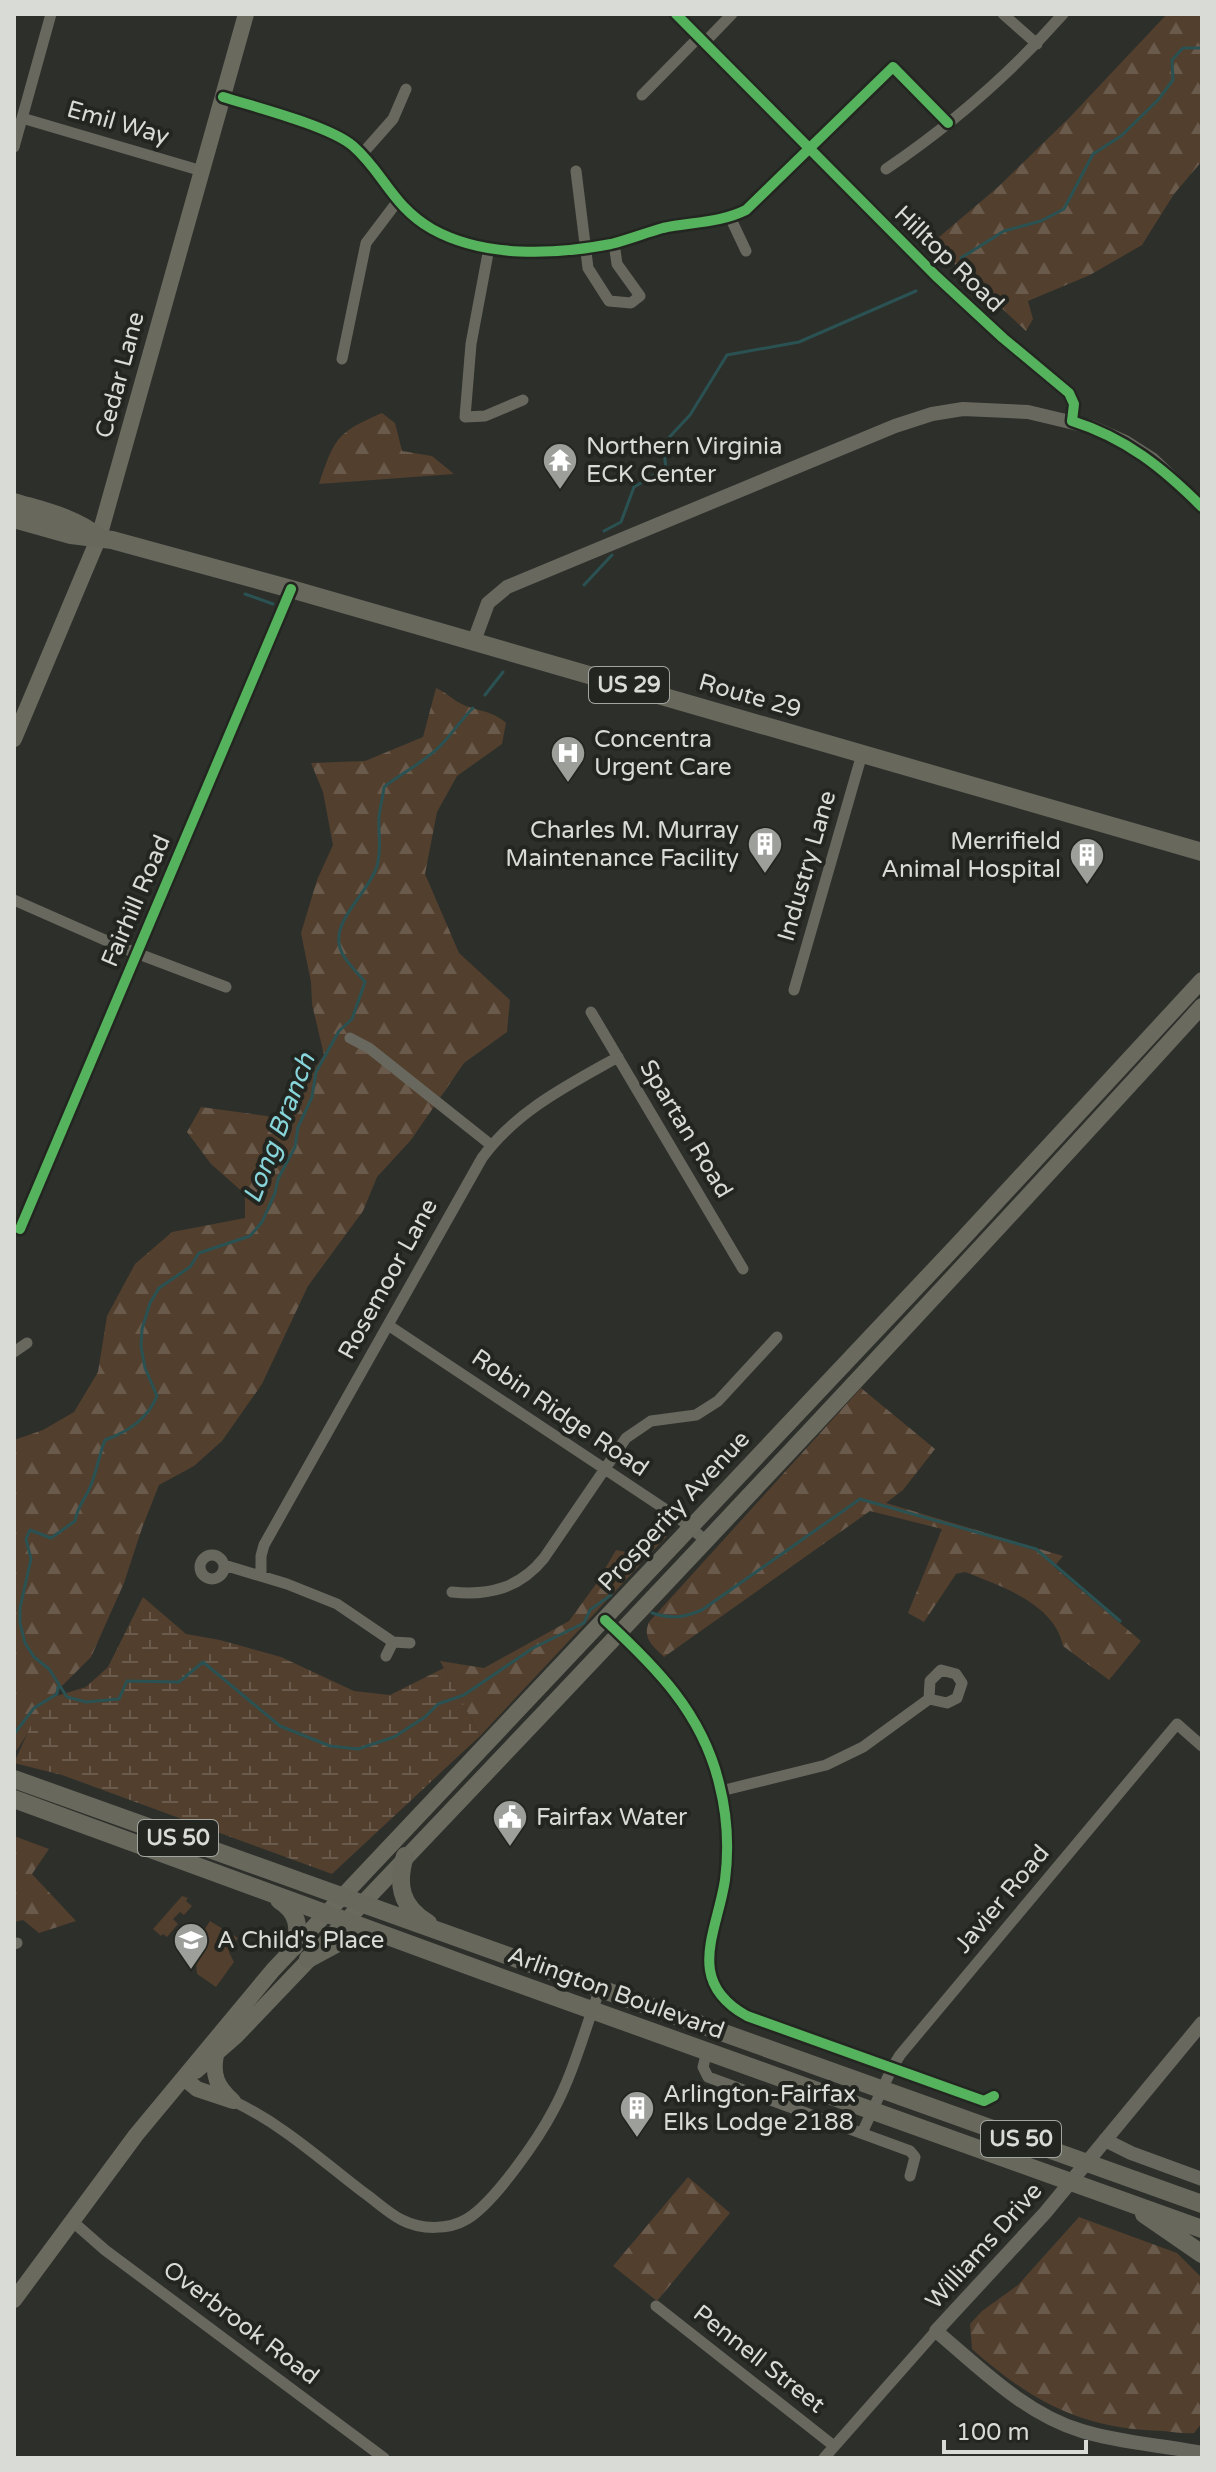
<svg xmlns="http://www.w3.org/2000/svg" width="1216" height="2472" font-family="'Varela Round',sans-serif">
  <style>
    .green { fill: #523f2d }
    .forest { fill: url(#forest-firs) }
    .wetland { fill: url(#wetland-marsh) }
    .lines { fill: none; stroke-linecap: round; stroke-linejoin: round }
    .stream { stroke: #2b5253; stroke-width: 3 }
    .minor { stroke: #69685e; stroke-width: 11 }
    .tertiary { stroke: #69685e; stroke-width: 14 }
    .secondary { stroke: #6b6a5f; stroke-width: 16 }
    .primary { stroke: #69685d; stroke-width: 18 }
    .cycleway-casing { stroke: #232620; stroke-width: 15 }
    .cycleway { stroke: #56b35d; stroke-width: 10 }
    .labels { text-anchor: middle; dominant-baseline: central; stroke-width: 8; stroke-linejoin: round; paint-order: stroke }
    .shield { fill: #232620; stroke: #a2a5a0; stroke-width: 2 }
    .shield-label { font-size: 22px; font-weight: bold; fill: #d9dbd7 }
    .street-label { font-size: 24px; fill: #d9dbd7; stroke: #232620 }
    .poi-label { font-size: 24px; fill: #d9dbd7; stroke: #232620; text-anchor: start }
    .water-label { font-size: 26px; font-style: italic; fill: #87d5da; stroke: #232620 }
  </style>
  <defs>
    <pattern id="forest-firs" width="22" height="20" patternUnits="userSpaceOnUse" patternTransform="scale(2)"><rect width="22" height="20" fill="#523f2d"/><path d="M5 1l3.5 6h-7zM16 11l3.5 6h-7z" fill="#6a5a4b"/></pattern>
    <pattern id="wetland-marsh" width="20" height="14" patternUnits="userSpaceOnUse" patternTransform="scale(2)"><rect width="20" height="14" fill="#523f2d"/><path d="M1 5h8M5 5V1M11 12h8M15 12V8" fill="none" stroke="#6a5a4b"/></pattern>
  </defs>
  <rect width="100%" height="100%" fill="#2d2f2b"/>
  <path class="green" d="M182 1896 188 1898 186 1901 192 1906 184 1915 180 1912 173 1919 178 1924 167 1937 163 1934 161 1936 153 1929Z
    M210 1921 238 1938 229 1952 234 1962 216 1987 197 1974C195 1960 197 1950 204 1937L201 1935Z"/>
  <path class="forest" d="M1167 14H1202V161L1174 194 1142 245 1090 275 1028 301 1033 319 1026 331 932 243 998 187 1070 117Z
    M382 413 395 423 402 451 432 456 454 474 319 484C335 438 336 433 382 413Z
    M436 688C445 692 450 697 458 702 475 712 491 709 506 723L502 744 457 776 437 812 425 874 459 953 510 1000 507 1032 464 1063 411 1140 377 1177 363 1211 308 1286 262 1384 222 1441 194 1466 159 1485 142 1528 124 1583 91 1657 50 1698 17 1750 14 1749V1440L43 1430 74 1412 98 1372 107 1316 135 1264 172 1232 245 1218V1194L211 1164 187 1132 201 1107 274 1117 300 1089 324 1055 312 1004 311 982 301 933 317 880 333 845 323 792 311 763 365 761 423 737Z
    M861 1388 935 1449 903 1490 886 1503 1063 1556 1054 1567 1141 1641 1109 1680 1063 1646C1055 1604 1001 1586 965 1572L956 1574 924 1622 908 1613 942 1529 870 1511 664 1657C653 1646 642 1639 649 1622Z
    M654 1529 667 1536 480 1736 440 1661 484 1668 569 1621 596 1584 616 1550 637 1554Z
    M14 1836 49 1849 32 1874 76 1921 39 1933 23 1920 14 1922Z
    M688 2177 730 2213 657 2301 613 2266Z
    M1079 2217 1177 2253 1202 2278V2423L1194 2433C1184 2434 1174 2432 1163 2431 1083 2429 1033 2403 972 2349L970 2324 982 2311 1018 2285Z"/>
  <path class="wetland" d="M143 1597 186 1634 220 1640 281 1657 354 1691 390 1695 444 1668 480 1736 332 1874 62 1775 14 1763 32 1723 50 1698 86 1687 108 1667Z"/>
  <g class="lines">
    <path class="stream" d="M961 258 1004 231 1041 221 1064 209 1093 154 1121 136 1158 100 1173 80 1172 60 1183 48H1202
      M604 531 621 522 634 487 666 468 663 444 690 415 727 355 799 342 916 291
      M584 585 612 555
      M245 594 273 604
      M485 695 503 672
      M473 708C462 719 453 732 443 743 427 761 403 772 384 787 383 797 380 807 379 817 378 834 382 849 377 866 368 896 322 926 345 958 351 967 359 974 365 982L352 1019 339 1031 316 1072 312 1097 298 1127 295 1147 278 1179 275 1193 262 1222 250 1236 199 1253 190 1267 159 1288 150 1303 142 1329 141 1346 145 1368 157 1396C148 1418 128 1432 105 1440 99 1455 97 1470 91 1485 86 1499 78 1504 75 1521L51 1538 30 1530 26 1539 31 1559 20 1608V1623L25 1643 34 1657 49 1669 67 1697 86 1702 119 1699 127 1681 179 1682 203 1662 280 1726 330 1746 358 1749 394 1737 425 1717 438 1704 464 1695 533 1648 584 1623 590 1610 611 1595
      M652 1613C672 1619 683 1618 702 1610L860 1499 1036 1549 1120 1621
      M14 1734 34 1708 57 1694 58 1687"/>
    <path class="minor" d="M1003 14 1037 44
      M705 42 732 14
      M642 95 699 37
      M223 97C255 107 330 126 353 146 384 173 392 206 432 229 484 258 554 255 611 244 628 240 645 233 663 228 691 222 720 223 746 210L893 67 948 123
      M22 118 202 171
      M14 147 51 14
      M362 154 393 119 406 89
      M886 169C951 125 1011 73 1063 14
      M576 171 588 268 609 301 631 303 640 296 617 264 614 243
      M730 217 746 251
      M489 248 471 344 465 417 485 416 523 400
      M342 359 366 243 397 202
      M14 900 123 948 226 987
      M794 990 862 754
      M591 1012 743 1269
      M350 1038 369 1048 491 1145
      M20 1229 291 589
      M388 1325 680 1519 705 1540
      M14 1352 27 1343
      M200 1567a12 12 0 1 1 24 0a12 12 0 1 1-24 0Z
      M224 1565 287 1584 337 1604 393 1642 410 1643
      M261 1575V1556L264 1545 482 1158C516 1111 568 1085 618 1057
      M452 1592C489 1596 520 1588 544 1558L626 1438 651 1421 696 1415 718 1401 777 1337
      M605 1620C656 1667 702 1713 719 1783 727 1814 729 1849 725 1880 717 1933 684 1981 747 2016L956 2091 984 2101 994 2096
      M386 1656 393 1642
      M941 1670 956 1674 962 1683 957 1698 947 1703 929 1699 930 1681Z
      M721 1791 826 1765 863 1747 929 1699
      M14 1944 17 1943
      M707 2051 703 2067 708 2077 910 2151 915 2157 910 2176
      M233 2101C282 2124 320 2159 363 2192 376 2201 388 2213 402 2220 421 2230 449 2230 467 2219 495 2202 539 2138 554 2109 574 2072 585 2028 600 1989
      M862 2133 892 2068 900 2055 1177 1724 1202 1746
      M72 2221 105 2250 384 2458
      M656 2306 834 2446
      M824 2458 936 2331"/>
    <path class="tertiary" d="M676 14 936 276 1003 338 1069 393 1074 404 1072 421
      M474 641 488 603 507 587 895 426 932 414 963 409 1028 412 1091 427 1125 442 1153 460 1202 507
      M1202 2023 1045 2213 936 2331C980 2368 1025 2414 1082 2431 1121 2443 1162 2445 1202 2453
      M1105 2140 1131 2153 1202 2179"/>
    <path class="secondary" d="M14 739 99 537 246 14
      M216 2055C212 2075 217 2087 232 2100
      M196 2071 236 2036C561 1696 885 1354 1202 1006
      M184 2078 197 2089 233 2101
      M14 2300 136 2135 273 1970 957 1245 1202 980"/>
    <path class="primary" d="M14 502C44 511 74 517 99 537
      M14 519 71 535 112 540 291 589 1202 852
      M14 1779 1202 2204
      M14 1799 483 1971 1202 2229
      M405 1856C396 1885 401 1907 428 1923
      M279 1900C297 1911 301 1927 294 1947
      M308 1959 347 1938 377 1939
      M1144 2214 1202 2254"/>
    <g class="cycleway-casing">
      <path id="cycleway" d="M676 14 936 276 1003 338 1069 393 1074 404 1072 421C1126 438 1163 468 1202 507
        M223 97C255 107 330 126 353 146 384 173 392 206 432 229 484 258 554 255 611 244 628 240 645 233 663 228 691 222 720 223 746 210L893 67 948 123
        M20 1229 291 589
        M605 1620C656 1667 702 1713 719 1783 727 1814 729 1849 725 1880 717 1933 684 1981 747 2016L956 2091 984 2101 994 2096"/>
    </g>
    <use href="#cycleway" class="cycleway"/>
  </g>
  <defs>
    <g id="temple-pin" transform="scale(1.8)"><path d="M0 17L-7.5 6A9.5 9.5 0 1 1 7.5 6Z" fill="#9d9f9b" stroke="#232620"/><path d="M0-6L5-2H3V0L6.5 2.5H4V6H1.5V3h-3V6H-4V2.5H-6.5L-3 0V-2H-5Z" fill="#fff"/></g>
    <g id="hospital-pin" transform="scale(1.8)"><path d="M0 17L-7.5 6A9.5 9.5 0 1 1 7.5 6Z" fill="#9d9f9b" stroke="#232620"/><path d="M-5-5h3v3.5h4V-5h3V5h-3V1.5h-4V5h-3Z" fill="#fff"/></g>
    <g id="building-pin" transform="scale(1.8)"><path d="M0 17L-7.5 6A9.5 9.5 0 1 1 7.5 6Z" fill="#9d9f9b" stroke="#232620"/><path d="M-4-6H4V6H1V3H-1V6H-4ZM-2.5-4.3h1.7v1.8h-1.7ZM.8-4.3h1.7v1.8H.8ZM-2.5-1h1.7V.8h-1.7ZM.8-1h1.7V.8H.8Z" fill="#fff"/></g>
    <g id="civic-pin" transform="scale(1.8)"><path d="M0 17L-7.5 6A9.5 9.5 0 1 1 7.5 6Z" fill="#9d9f9b" stroke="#232620"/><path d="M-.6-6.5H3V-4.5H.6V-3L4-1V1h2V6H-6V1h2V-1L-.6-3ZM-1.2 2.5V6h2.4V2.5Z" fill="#fff"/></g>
    <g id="school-pin" transform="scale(1.8)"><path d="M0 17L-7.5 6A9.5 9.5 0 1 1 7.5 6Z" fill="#9d9f9b" stroke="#232620"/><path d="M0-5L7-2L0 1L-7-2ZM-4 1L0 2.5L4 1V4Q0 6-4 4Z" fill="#fff"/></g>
  </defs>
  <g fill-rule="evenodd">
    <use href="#temple-pin" x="560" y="460"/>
    <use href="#hospital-pin" x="568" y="753"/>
    <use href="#building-pin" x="765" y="844"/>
    <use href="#building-pin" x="1087" y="855"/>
    <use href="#civic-pin" x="510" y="1817"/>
    <use href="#school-pin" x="191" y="1940"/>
    <use href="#building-pin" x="637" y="2108"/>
  </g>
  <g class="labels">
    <g class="shield">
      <rect x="589" y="667" width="80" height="36" rx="6"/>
      <rect x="138" y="1820" width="80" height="36" rx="6"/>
      <rect x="981" y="2121" width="80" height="36" rx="6"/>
    </g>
    <g class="shield-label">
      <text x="629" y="685">US 29</text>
      <text x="178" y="1838">US 50</text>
      <text x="1021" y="2139">US 50</text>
    </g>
    <g class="street-label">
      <text transform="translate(118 123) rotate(16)">Emil Way</text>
      <text transform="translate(949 259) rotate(44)">Hilltop Road</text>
      <text transform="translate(120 375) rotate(-75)">Cedar Lane</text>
      <text transform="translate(750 696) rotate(16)">Route 29</text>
      <text transform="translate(807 866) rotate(-74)">Industry Lane</text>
      <text transform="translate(136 901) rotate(-67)">Fairhill Road</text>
      <text transform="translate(686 1129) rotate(59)">Spartan Road</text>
      <text transform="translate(388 1279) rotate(-61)">Rosemoor Lane</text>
      <text transform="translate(560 1413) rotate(34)">Robin Ridge Road</text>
      <text transform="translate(674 1511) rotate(-47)">Prosperity Avenue</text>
      <text transform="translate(1002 1899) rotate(-50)">Javier Road</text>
      <text transform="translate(616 1993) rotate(20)">Arlington Boulevard</text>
      <text transform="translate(984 2246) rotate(-48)">Williams Drive</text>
      <text transform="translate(241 2323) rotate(37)">Overbrook Road</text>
      <text transform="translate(759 2359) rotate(38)">Pennell Street</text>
    </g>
    <g class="poi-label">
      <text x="586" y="446">Northern Virginia<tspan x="586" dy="28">ECK Center</tspan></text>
      <text x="594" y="739">Concentra<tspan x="594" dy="28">Urgent Care</tspan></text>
      <text x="739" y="830" text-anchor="end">Charles M. Murray<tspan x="739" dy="28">Maintenance Facility</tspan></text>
      <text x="1061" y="841" text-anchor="end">Merrifield<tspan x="1061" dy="28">Animal Hospital</tspan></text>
      <text x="536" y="1817">Fairfax Water</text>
      <text x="217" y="1940">A Child's Place</text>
      <text x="663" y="2094">Arlington-Fairfax<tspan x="663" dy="28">Elks Lodge 2188</tspan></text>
    </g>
    <g class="water-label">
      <text transform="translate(279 1128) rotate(-69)">Long Branch</text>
    </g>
  </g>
  <rect width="1216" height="2472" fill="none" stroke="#d9dbd7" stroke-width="32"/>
  <path d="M944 2440v12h142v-12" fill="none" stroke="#d9dbd7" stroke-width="4"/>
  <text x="956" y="2440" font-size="24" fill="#d9dbd7" stroke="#232620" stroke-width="6" paint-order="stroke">100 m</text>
</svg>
